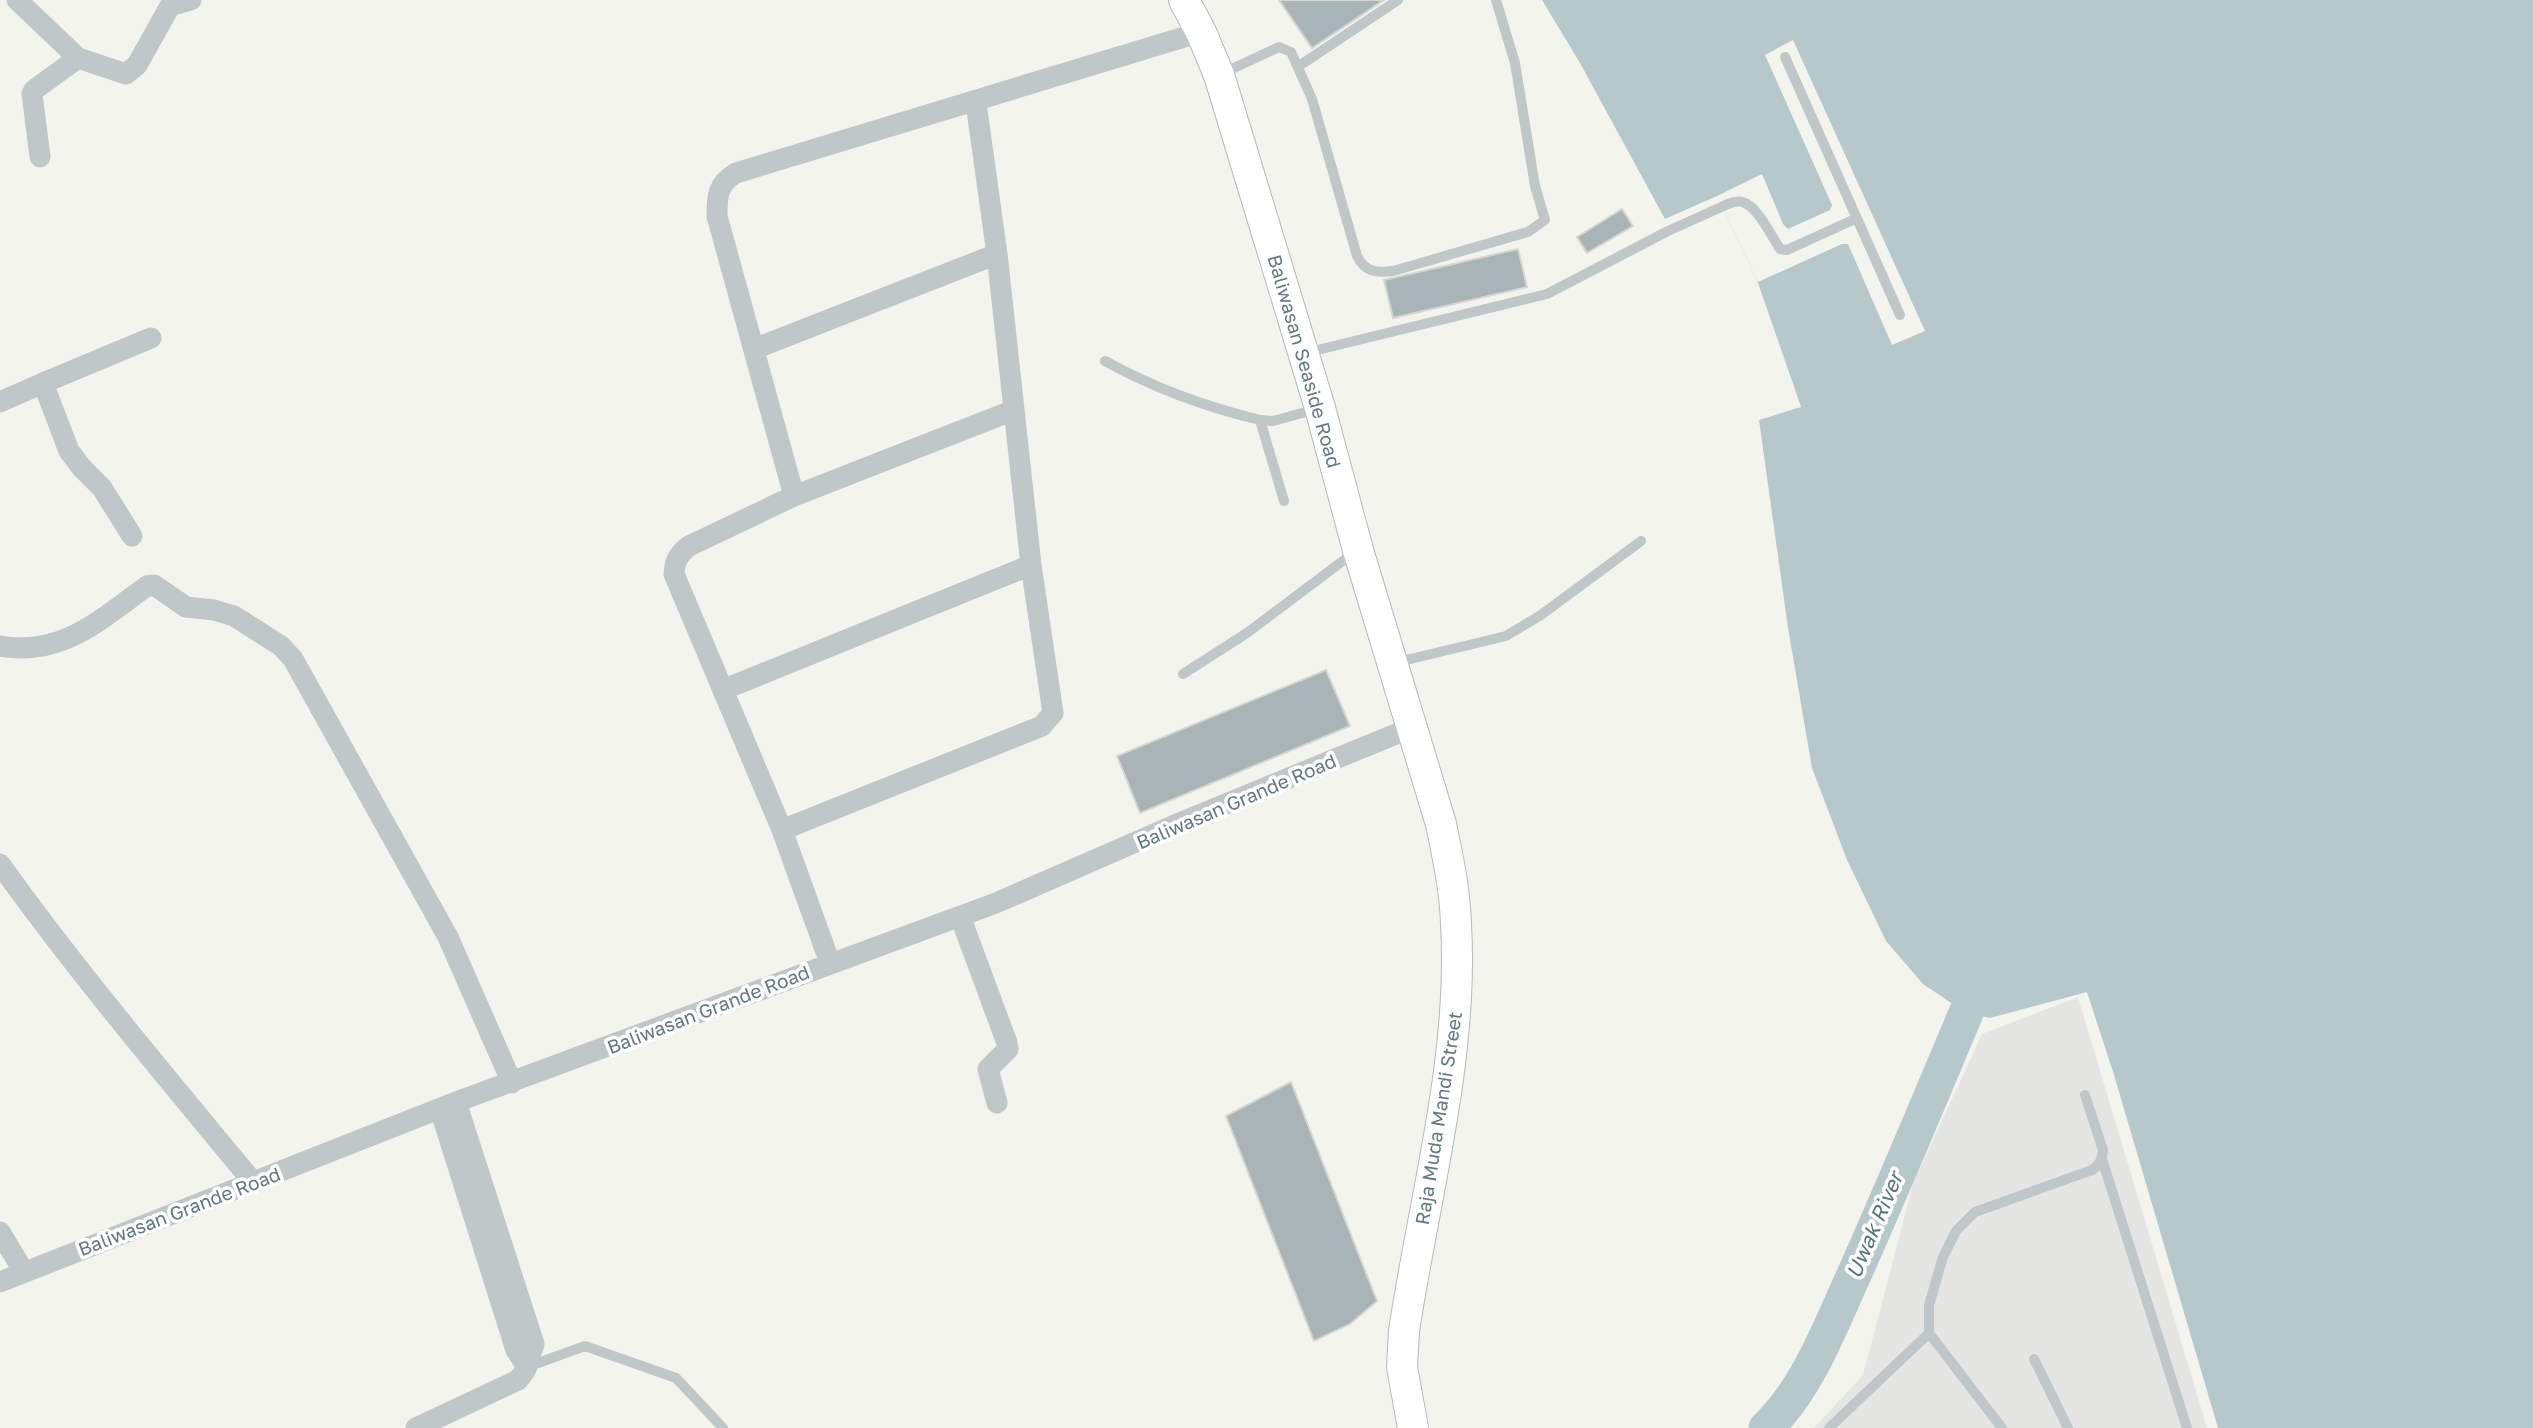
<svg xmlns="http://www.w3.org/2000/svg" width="2533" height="1428" font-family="'Golos Text',sans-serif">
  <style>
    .built { fill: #e5e5e3 }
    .water { fill: #b7c8ca }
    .pier { fill: #f4f4ef }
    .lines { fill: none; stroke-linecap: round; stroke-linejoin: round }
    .river { stroke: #b7c8ca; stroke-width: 35 }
    .building { fill: #a9b4b7; stroke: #d5d5d2; stroke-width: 2 }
    .secondary-casing { stroke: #b3babd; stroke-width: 32 }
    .lane { stroke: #c1c6c8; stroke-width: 10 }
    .street { stroke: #c1c6c8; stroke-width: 21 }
    .secondary { stroke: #fff; stroke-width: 30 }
    .labels { text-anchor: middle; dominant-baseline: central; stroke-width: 7; stroke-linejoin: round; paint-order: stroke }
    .street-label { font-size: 19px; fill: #607983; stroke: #fff }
    .water-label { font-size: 21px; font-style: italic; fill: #57767a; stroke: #fff }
  </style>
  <rect width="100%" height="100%" fill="#f4f4ef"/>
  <path class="built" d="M2078 997 2207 1428H1814L1863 1375 1914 1181 1982 1034Z"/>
  <path class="water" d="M1542 0H2533V1428H2218L2114 1075 2087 992 1990 1018 1966 1013 1923 984 1886 941 1847 860 1812 768 1788 628 1759 420 1801 407 1757 280 1717 196 1665 219 1580 63Z"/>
  <path class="pier" d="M1793 40 1925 331 1892 345 1848 244H1842L1758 282 1717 196 1762 174 1783 224 1788 229 1830 210 1832 205 1765 55Z"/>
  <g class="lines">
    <path class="river" d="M1766 1428C1807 1390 1830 1327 1853 1277 1892 1190 1929 1101 1966 1013"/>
  </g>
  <path class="building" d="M1279 0H1384L1312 48Z
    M1622 209 1633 226 1587 253 1577 237Z
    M1518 249 1527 287 1393 318 1384 280Z
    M1326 670 1350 726 1140 813 1117 756Z
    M1291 1082 1377 1301 1350 1324 1314 1341 1226 1116Z"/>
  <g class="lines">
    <g class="secondary-casing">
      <path id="secondary" d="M1184 0 1201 32 1219 75 1320 408 1358 550 1441 824C1448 858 1455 890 1456 924 1464 1058 1424 1198 1404 1331L1402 1367 1413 1428"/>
    </g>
    <path class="lane" d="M1785 57 1900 315
      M1299 66 1398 0
      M1221 74 1279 47 1291 52 1312 99 1357 256C1365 272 1376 273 1393 271L1528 232 1545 220 1535 186 1515 63 1496 0
      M1305 353 1547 294 1668 231 1728 204C1733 202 1739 200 1745 203 1758 208 1772 237 1780 249L1787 250 1855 219
      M1105 361C1154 388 1206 407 1260 420L1273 421 1317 409
      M1260 420 1284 501
      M1394 663 1506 636 1541 615 1641 541
      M1183 674 1247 633 1356 551
      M2102 1159 2187 1428
      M2034 1359 2068 1428
      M527 1367 585 1346 676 1378 723 1428
      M1829 1428 1929 1333
      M2002 1428 1929 1333V1305L1943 1257 1956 1231 1975 1212 2092 1170C2100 1164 2102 1160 2103 1150L2085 1095"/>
    <path class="street" d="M17 0 78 58 126 74 137 65 170 6 191 0
      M40 157 32 94 34 90 78 58
      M754 349 997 254
      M43 383 151 338
      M0 402 43 383 69 451 82 468 102 488 132 536
      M794 496 717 216C717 197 717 184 736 173L1201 32
      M0 646C62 657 101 619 147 586L154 585 186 607 214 610 234 616 281 646 293 659 448 937 512 1083
      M725 689 1031 565
      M782 830 1042 726 1053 713 1031 565 997 254 976 103
      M0 864C79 974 167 1078 253 1182
      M960 916 1007 1043 1008 1049 988 1069 997 1103
      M830 963 782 830 674 574C675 560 678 555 689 546L794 496 1014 410
      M440 1109 516 1350 527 1367
      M0 1232 24 1272
      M0 1282 456 1102 996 903 1177 824 1413 727
      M416 1428 518 1380 525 1371 534 1344 456 1102"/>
    <use href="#secondary" class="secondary"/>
  </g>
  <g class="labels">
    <g class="street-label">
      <text transform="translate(1305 361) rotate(74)">Baliwasan Seaside Road</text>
      <text transform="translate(1236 801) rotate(-23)">Baliwasan Grande Road</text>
      <text transform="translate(708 1009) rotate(-21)">Baliwasan Grande Road</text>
      <text transform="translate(1438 1118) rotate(-81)">Raja Muda Mandi Street</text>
      <text transform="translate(179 1211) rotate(-21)">Baliwasan Grande Road</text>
    </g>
    <g class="water-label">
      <text transform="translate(1874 1225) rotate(-67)">Uwak River</text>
    </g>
  </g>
</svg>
